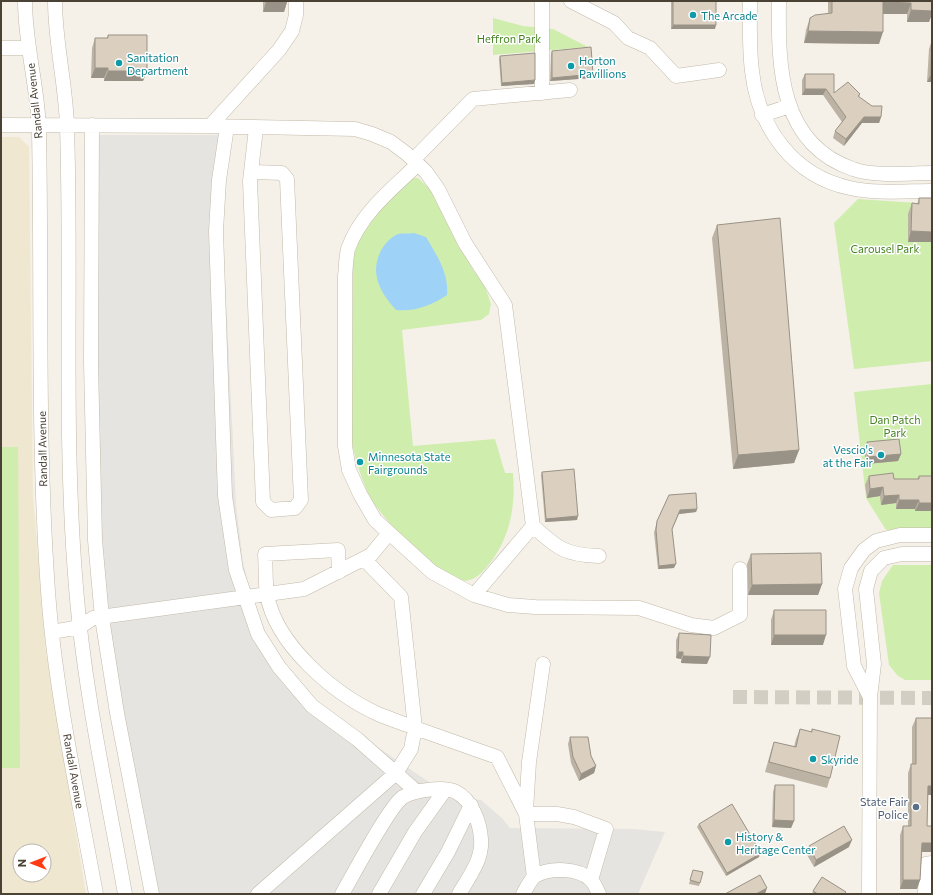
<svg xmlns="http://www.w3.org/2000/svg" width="933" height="895" font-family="Commissioner,sans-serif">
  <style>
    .education { fill: #f0e7d0; fill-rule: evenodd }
    .green { fill: #cfedad }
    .parking { fill: #e6e4e0 }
    .water { fill: #9fd2f7 }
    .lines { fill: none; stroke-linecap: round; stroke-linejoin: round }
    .minor-tunnel { stroke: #d3cec4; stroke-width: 14; stroke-dasharray: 14 7; stroke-linecap: butt }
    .minor-casing { stroke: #c2baa9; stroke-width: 15 }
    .minor { stroke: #fff; stroke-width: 14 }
    .wall { fill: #bcb3a4 }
    .shaded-wall { fill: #999286 }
    .building { fill: #dbd0bf; stroke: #999286 }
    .culture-dot { fill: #0f9aa8; stroke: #fff; stroke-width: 1.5 }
    .service-dot { fill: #5c6f8a; stroke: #fff; stroke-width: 1.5 }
    .labels { text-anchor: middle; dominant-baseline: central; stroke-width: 3; stroke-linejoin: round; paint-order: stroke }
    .culture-label { font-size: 11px; fill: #0d838f; stroke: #fff; text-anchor: start }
    .park-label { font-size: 11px; fill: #458222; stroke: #fff }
    .street-label { font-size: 11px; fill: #4a4235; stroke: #fff }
    .service-label { font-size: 11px; fill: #4e5e75; stroke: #fff; text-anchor: end }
  </style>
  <rect width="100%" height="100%" fill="#f5f1e8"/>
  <path class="education" d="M1 137H19L29 147 33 496 46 652 86 894H1ZM20 851H44V875H20Z"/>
  <path class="green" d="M493 18 523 26 553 29 588 47 493 55Z
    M414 178H418L431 190 473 270 484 284 491 304 489 314 481 320 402 330 413 446 495 439 505 473H513C516 509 509 542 485 569 478 577 470 583 459 580 436 575 379 516 369 495 361 478 356 461 352 443L353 259C363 222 382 207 408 181Z
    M858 199 932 204V361L854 369 834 223Z
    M932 384V529L886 530 866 498 854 392Z
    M1 447H18L20 768H1Z
    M893 565H932V680H905L898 676 889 665 879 593 882 581Z"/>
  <path class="parking" d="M87 135H228L222 217 236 505 243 562 252 601 267 640 317 706 454 799 481 800 502 818 510 828 634 829 665 832 638 894H151L95 601Z"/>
  <path class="water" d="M414 233 426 237C437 256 449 273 447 295 432 305 415 312 396 310 388 301 380 291 377 278 373 262 382 241 398 234 402 233 409 234 414 233Z"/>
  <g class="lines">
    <path class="minor-tunnel" d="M733 697 932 698"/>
    <g class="minor-casing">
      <path id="minor" d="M25 1C25 45 38 87 39 131 42 284 37 438 48 591 55 691 78 795 96 894
        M55 1C55 43 66 85 67 127 72 280 63 434 76 587 84 690 107 792 125 894
        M542 1V93
        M571 1 614 23 628 38 650 48 676 76 719 70
        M750 1C750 24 749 48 752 71 758 127 793 176 850 188 876 194 905 191 932 191
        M779 1C778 66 779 144 853 169 875 177 908 173 932 173
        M1 48H28
        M762 115 790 106
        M1 125 210 126 355 129 372 134 391 142 407 154 426 172 438 189 465 243 505 305 533 526C557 548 565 555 599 556
        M92 125 91 363 95 540 102 618 117 713 152 894
        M210 126 279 50 292 31 296 15V1
        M227 127 219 180 216 231 225 496 236 570 258 634 279 667 312 706 357 739 416 791
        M413 160 473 99 570 90
        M418 164C391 190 361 213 348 249 346 257 346 267 345 276V446L349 470 360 494 375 520 432 572 474 595 508 605 535 607 639 608 691 625 714 628 740 615V569
        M251 172 282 173 287 179 301 500 295 508 271 510 263 502 250 181 256 128
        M339 572 338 550 265 554C266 567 265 581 267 594 275 644 334 694 378 714 390 719 402 723 415 728L401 597 364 559
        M474 595 533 526
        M52 632 80 627 93 618 304 589 371 555 389 533
        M870 697 854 666 845 589 851 568 864 550 876 541 900 535H932
        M526 811 529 762 543 664
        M534 877 526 814H557L574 817 606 829 591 880
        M258 894 396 773 411 749 415 728 497 757 526 814
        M342 894C352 877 390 805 403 797 415 790 444 786 456 792 472 800 480 823 481 839 483 859 469 877 459 894
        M379 894 415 832 445 790
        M423 894 448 852 471 805
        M523 894C526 889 530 880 535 876 550 867 579 868 591 880 595 884 597 890 599 894
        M869 894 870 697 874 664 866 589 871 571 884 558 902 554H932
        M925 894 926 864 932 863"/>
    </g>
    <use href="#minor" class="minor"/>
  </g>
  <path class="wall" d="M263 1H287V2L284 12H263Z
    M671 1H716L715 29H671Z
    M802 1H932V14L929 22H907V14H883L879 44 804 43 806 30 810 18 828 13V2H802Z
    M108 35 147 71 143 81H104V78H91L92 48 95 38H107Z
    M932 40V82H927L929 49Z
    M552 51 593 74 592 78 550 81 551 54Z
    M500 56 535 80 534 84 501 86 499 59Z
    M805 74 834 93 860 94 859 97 881 117 879 123H862L844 146 833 138 835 131 842 122 823 95H802V80Z
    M932 120V159H931Z
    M919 198H932L908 242V214L912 203 917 204Z
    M717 225 799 450 794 463 733 469 712 238Z
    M867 442 901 454 898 461 866 464 864 449Z
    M542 472 577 520 545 522 541 475Z
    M869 476 894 479H917L919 476H932V511H915V509H896V503L881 505 880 496 867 498 865 485Z
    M669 495 697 509 696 512 679 514 672 530 674 568 658 569 654 533 657 521Z
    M751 554 822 584 818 595H748L747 564Z
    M774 610 823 645H771V620Z
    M679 633 707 664 681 663V659L676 658V640Z
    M916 718 932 795H928L927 826 932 852H922L920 880 917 889H900V835L903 826H908V773L911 764H912V727Z
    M800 729 811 732 812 729 830 778 827 788 765 772 771 751 774 742 794 747 796 739Z
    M570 737 591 756 596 766 594 773 579 781 571 763 568 744Z
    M775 785 794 821 791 828 772 827 773 792Z
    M699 824 759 857 726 876 697 827Z
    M809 846 849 847 814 867 806 853Z
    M693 870 700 883 699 886 689 884Z
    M813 891 846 892 845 894H812Z"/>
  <path class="shaded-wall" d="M803 1H828V2H802Z
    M266 2H287L284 12H263Z
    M883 2 911 3 907 14H879Z
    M911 10 932 11V14L929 22H907Z
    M673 25H716L715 29H671Z
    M808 31 883 32 879 44 804 43Z
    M95 68H108L104 78H91Z
    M108 71H147L143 81H104Z
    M593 74 592 78 550 81 552 78Z
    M931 74H932V82H927Z
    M535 80 534 84 501 86 502 83Z
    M805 89H826L823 95H802Z
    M864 117H881L879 123H862L844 146 846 139Z
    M911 231 932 232V242H908Z
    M799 450 794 463 733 469 738 455Z
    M901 454 898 461 866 464 868 457Z
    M883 487 880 496 867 498 870 489Z
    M899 495 896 503 881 505 884 496Z
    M899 500H919L915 509H896Z
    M919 503H932V511H915Z
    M697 509 696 512 679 514 680 510Z
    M578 516 577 520 545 522 546 519Z
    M676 564 674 568 658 569 659 566Z
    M822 584 818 595H748L752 585Z
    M774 635H826L823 645H771Z
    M678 652H683L681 659 676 658Z
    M683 656 710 657 707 664 681 663Z
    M596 766 594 773 579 781 581 774Z
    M928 786H932V795H925Z
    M774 820 794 821 791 828 772 827Z
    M852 840 849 847 814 867 816 860Z
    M922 843H932V852H919Z
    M761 853 759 857 726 876 727 873Z
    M903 880H920L917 889H900Z
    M767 888 765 894H756Z"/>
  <path class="building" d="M266 1H287V2H266Z
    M673 1H716V25H673Z
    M832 1H932V11L911 10V3L883 2V32L808 31 810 18 815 15 832 13Z
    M108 35H147V71H108V68H95V38H108Z
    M932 40V74H931Z
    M591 47 593 74 552 78V51Z
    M535 53V80L502 83 500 56Z
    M805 74H834V93L848 82 860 94 858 96 872 106H882L881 117H864L846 139 835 131 846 117 826 89H805Z
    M919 198H932V232L911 231 912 203 919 204Z
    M780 218 799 450 738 455 717 225Z
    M899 439 901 454 868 457 867 442Z
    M574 469 578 516 546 519 542 472Z
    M893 473 894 479H919V476H932V503H919V500H899V495L884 496 883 487 870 489 869 476Z
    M696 493 697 509 680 510 672 529 676 564 659 566 656 530 657 521 669 495Z
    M821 553 822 584 752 585 751 554Z
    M774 610H826V635H774Z
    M679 633 711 635 710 657 683 656V652H678Z
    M916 718H932V786H928L927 826H932V843H922L920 880H903V826H911V764H916Z
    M800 729 812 732V729L840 736 830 778 769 762 774 742 796 747Z
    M570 737H588L591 756 596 766 581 774 573 757Z
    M775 785H794V821L774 820Z
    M732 804 761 853 727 873 699 824Z
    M844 826 852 840 816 860 809 846Z
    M693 870 703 872 700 883 690 880Z
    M760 875 767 888 756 894H725Z
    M822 877 846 892 844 894H818L813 891Z"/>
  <g class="culture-dot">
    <circle cx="693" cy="15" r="4"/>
    <circle cx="119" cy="63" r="4"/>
    <circle cx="571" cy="66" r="4"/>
    <circle cx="881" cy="455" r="4"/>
    <circle cx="360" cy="462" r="4"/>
    <circle cx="813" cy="759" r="4"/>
    <circle cx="728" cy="842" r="4"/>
  </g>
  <circle class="service-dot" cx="916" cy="807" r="4"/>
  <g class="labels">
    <g class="culture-label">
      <text x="701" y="15">The Arcade</text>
      <text x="127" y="57">Sanitation<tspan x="127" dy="13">Department</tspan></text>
      <text x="579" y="60">Horton<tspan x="579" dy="13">Pavillions</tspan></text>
      <text x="873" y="449" text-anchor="end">Vescio's<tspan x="873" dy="13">at the Fair</tspan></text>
      <text x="368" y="456">Minnesota State<tspan x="368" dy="13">Fairgrounds</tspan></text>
      <text x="821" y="759">Skyride</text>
      <text x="736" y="836">History &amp;<tspan x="736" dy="13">Heritage Center</tspan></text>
    </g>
    <g class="park-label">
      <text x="509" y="38">Heffron Park</text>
      <text x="885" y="248">Carousel Park</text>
      <text x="895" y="419">Dan Patch<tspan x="895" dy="13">Park</tspan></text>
    </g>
    <g class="street-label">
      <text transform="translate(34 101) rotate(-96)">Randall Avenue</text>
      <text transform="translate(42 449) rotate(-91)">Randall Avenue</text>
      <text transform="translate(74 771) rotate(80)">Randall Avenue</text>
    </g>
    <g class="service-label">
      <text x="908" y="801">State Fair<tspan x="908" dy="13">Police</tspan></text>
    </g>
  </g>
  <rect width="933" height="895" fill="none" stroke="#4a4235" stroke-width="4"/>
  <g transform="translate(32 863) rotate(270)"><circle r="19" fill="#ffffff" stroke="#b7b3ae"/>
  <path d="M0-3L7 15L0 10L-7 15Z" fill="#ff3b15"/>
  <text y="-6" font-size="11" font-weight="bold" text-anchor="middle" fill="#4a4235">N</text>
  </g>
</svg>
